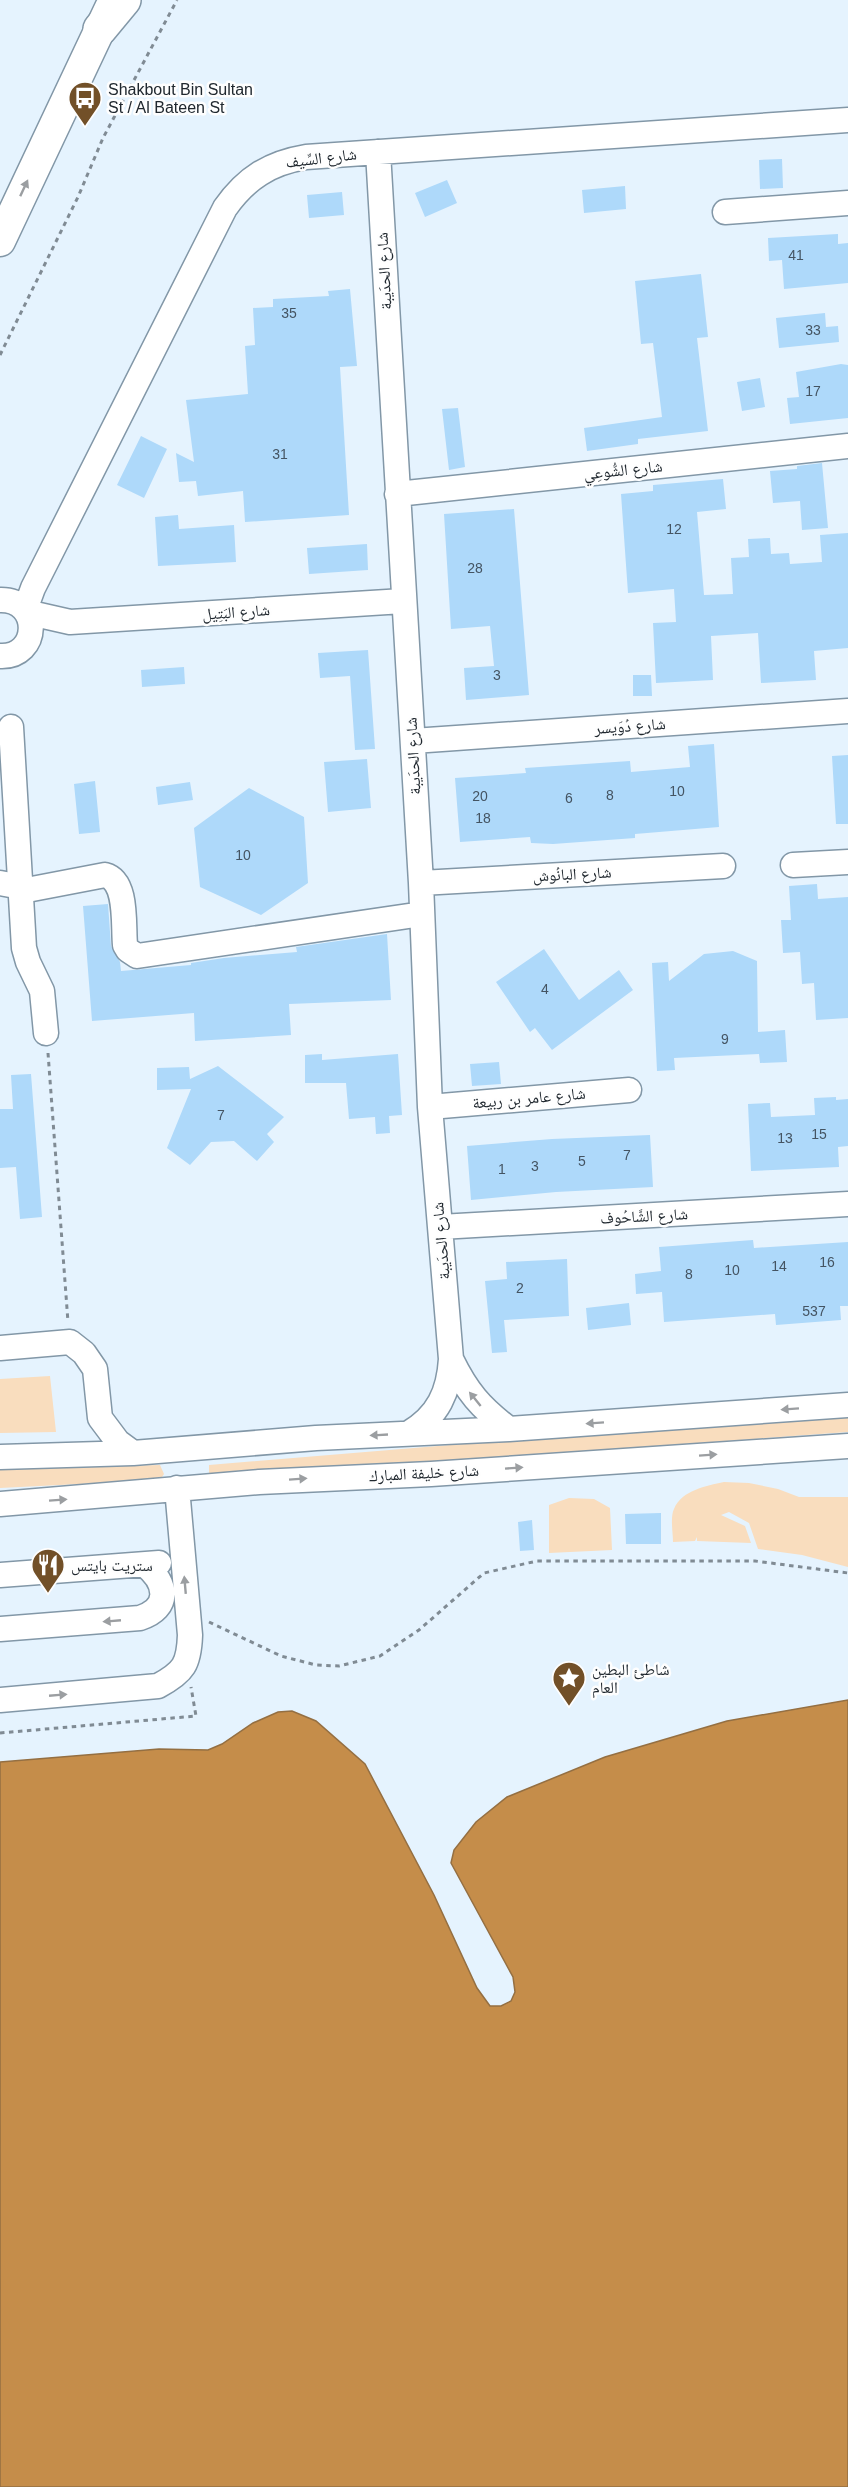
<svg xmlns="http://www.w3.org/2000/svg" width="848" height="2487" font-family="Helvetica,'Noto Naskh Arabic',sans-serif">
  <style>
    .green { fill: #f9ddbe }
    .water { fill: #c58d4a; stroke: #946f42; stroke-width: 1.5 }
    .building { fill: #aed9fa }
    .lines { fill: none; stroke-linecap: round; stroke-linejoin: round }
    .minor-casing { stroke: #8297a7; stroke-width: 27 }
    .major-casing { stroke: #8297a7; stroke-width: 33 }
    .highway-casing { stroke: #8297a7; stroke-width: 36 }
    .path { stroke: #808b94; stroke-width: 3; stroke-dasharray: 4.5 4.5; stroke-linecap: butt }
    .minor { stroke: #fff; stroke-width: 24 }
    .major { stroke: #fff; stroke-width: 30 }
    .highway { stroke: #fff; stroke-width: 33 }
    .oneway { fill: #9b9ea1 }
    .labels { text-anchor: middle; dominant-baseline: central; stroke-width: 5; stroke-linejoin: round; paint-order: stroke }
    .number-label { font-size: 14px; fill: #445462 }
    .poi-label { font-size: 16px; fill: #20282f; stroke: #fefefe; text-anchor: start }
    .street-label { font-size: 16px; fill: #20282f; stroke: #fefefe }
  </style>
  <rect width="100%" height="100%" fill="#e5f3fe"/>
  <path class="green" d="M50 1376 56 1432 0 1433V1379Z
    M848 1412V1432L209 1479V1465Z
    M160 1465 164 1474 160 1480 0 1488V1468Z
    M724 1482 749 1483 778 1489 799 1497H848V1567L802 1555 758 1549 749 1523 729 1512 721 1515 745 1526 751 1543 697 1541V1537L695 1541 673 1542C673 1533 670 1517 674 1509 682 1490 706 1486 724 1482Z
    M569 1498 594 1499 610 1508 612 1550 549 1553V1505Z"/>
  <path class="water" d="M848 1700V2487H0V1762L159 1749 208 1750 222 1744 253 1723 278 1712 292 1711 316 1721 365 1764 434 1895 477 1988 490 2006H501L511 2001 515 1992 513 1977 451 1863 454 1850 476 1822 507 1797 605 1757 727 1721Z"/>
  <path class="building" d="M782 159 783 188 760 189 759 160Z
    M447 180 457 203 425 217 415 193Z
    M625 186 626 209 584 213 582 190Z
    M342 192 344 215 309 218 307 195Z
    M838 234V244L848 243V283L784 289 782 260 769 261 768 238Z
    M701 274 708 337 697 338 708 431 638 439V444L587 451 584 428 662 417 653 343 641 344 635 281Z
    M350 289 357 366 340 367 349 515 245 522 243 491 198 496 196 481 179 482 176 453 194 462 186 400 248 394 245 346 255 345 253 308 273 307V299L329 296 328 291Z
    M825 313 826 327 838 326 839 342 779 348 776 318Z
    M841 364 848 365V418L790 424 787 398 799 397 796 372Z
    M760 378 765 407 742 411 737 382Z
    M458 408 465 467 449 470 442 409Z
    M141 436 167 449 144 498 117 485Z
    M822 463 828 528 802 530 800 501 773 503 770 471 797 469V466Z
    M723 479 726 509 697 512 704 595 733 594 731 558 749 557 748 539 770 538 771 554 789 553 790 564 822 562 820 535 848 533V648L814 651 816 680 761 683 758 633 711 636 713 680 656 683 653 623 676 622 674 589 628 593 621 494 653 491V485Z
    M514 509 529 695 466 700 464 668 494 666 490 626 451 629 444 514Z
    M178 515 179 529 234 525 236 562 158 566 155 517Z
    M367 544 368 570 309 574 307 548Z
    M368 650 375 749 355 750 350 676 320 678 318 653Z
    M184 667 185 684 142 687 141 670Z
    M633 675H651L652 696H633Z
    M714 744 719 827 635 834V838L553 844 531 843 530 837 460 842 455 778 526 773 525 768 630 761 631 772 690 767 688 746Z
    M848 755V824H836L832 756Z
    M367 759 371 808 328 812 324 762Z
    M95 781 100 832 79 834 74 784Z
    M190 782 193 800 158 805 156 787Z
    M249 788 304 817 308 883 261 915 200 887 194 828Z
    M817 884 818 899 848 897V1018L816 1020 814 983 802 984 800 952 783 953 781 920H791L789 886Z
    M108 904 111 946 120 962 121 971 191 965V963L224 958 297 952 296 947 387 934 391 1000 289 1004 291 1035 195 1041 194 1013 92 1021 83 906Z
    M544 949 579 1000 619 970 633 990 552 1050 535 1028 530 1032 496 982Z
    M733 951 757 961 758 1032 785 1030 787 1062 760 1063 759 1054 674 1058 675 1070 657 1071 652 963 668 962 669 981 704 954Z
    M322 1054V1060L398 1054 402 1115 389 1116 390 1133 376 1134 375 1117 349 1119 346 1083H305V1055Z
    M499 1062 501 1084 472 1086 470 1064Z
    M218 1066 284 1117 267 1134 274 1142 257 1161 234 1141 211 1142 190 1165 167 1148 191 1089 157 1090V1068L189 1067 190 1079Z
    M31 1074 42 1217 20 1219 16 1167 0 1168V1109H13L11 1075Z
    M836 1097V1100L848 1099V1146L838 1147 839 1167 751 1171 748 1104 770 1103 771 1117 815 1115 814 1098Z
    M650 1135 653 1187 556 1192 471 1200 467 1146 552 1139Z
    M753 1240 754 1248 848 1242V1306H840L841 1320 776 1325 775 1314 664 1322 662 1292 636 1294 635 1274 661 1271 659 1247Z
    M567 1259 569 1316 504 1320 507 1352 492 1353 485 1281 507 1279 506 1262Z
    M629 1303 631 1325 588 1330 586 1308Z
    M661 1513V1544H626L625 1514Z
    M532 1520 534 1550 520 1551 518 1522Z"/>
  <g class="lines">
    <g class="minor-casing">
      <path id="minor" d="M378 152 421 883 430 1107 451 1359C449 1392 438 1416 409 1433
        M725 212 848 203
        M397 494 848 446
        M0 600C42 599 40 658 0 656
        M25 610 33 588 225 208C246 178 270 163 306 157L848 120
        M26 612 70 622 403 601
        M11 727 24 948 28 962 42 991 46 1033
        M413 741 848 711
        M793 865 848 862
        M0 883 32 889 105 875C128 881 123 925 125 945L128 950 137 956 422 914
        M421 883 723 866
        M430 1107 629 1090
        M440 1227 848 1204
        M0 1348 70 1342 84 1353 95 1369 100 1418 118 1442 133 1453
        M451 1359C467 1392 481 1408 509 1429
        M0 1457 133 1453 316 1438 509 1429 848 1405
        M0 1504 259 1482 431 1474 848 1446
        M0 1575 159 1563
        M0 1629 140 1618C171 1608 167 1583 145 1565
        M0 1700 158 1686C184 1672 189 1664 190 1635L177 1488"/>
    </g>
    <g class="major-casing">
      <path id="major" d="M0 241 110 8"/>
    </g>
    <g class="highway-casing">
      <path id="highway" d="M100 29 124 0"/>
    </g>
    <path class="path" d="M0 355 78 197 103 138 177 0
      M48 1053 68 1322
      M209 1622 281 1656 316 1665 339 1666 380 1656 419 1630 484 1573 537 1561H755L848 1573
      M0 1733 196 1716 191 1687"/>
    <use href="#minor" class="minor"/>
    <use href="#major" class="major"/>
    <use href="#highway" class="highway"/>
  </g>
  <defs><path id="oneway-solid" d="M-6-.8H1V-3.2L6.5 0L1 3.2V.8H-6Z" transform="scale(1.5)"/></defs>
  <g class="oneway">
    <use href="#oneway-solid" transform="translate(24 188) rotate(-65)"/>
    <use href="#oneway-solid" transform="translate(475 1399) rotate(-129)"/>
    <use href="#oneway-solid" transform="translate(790 1409) rotate(176)"/>
    <use href="#oneway-solid" transform="translate(595 1423) rotate(176)"/>
    <use href="#oneway-solid" transform="translate(379 1435) rotate(177)"/>
    <use href="#oneway-solid" transform="translate(708 1455) rotate(-4)"/>
    <use href="#oneway-solid" transform="translate(514 1468) rotate(-4)"/>
    <use href="#oneway-solid" transform="translate(298 1479) rotate(-4)"/>
    <use href="#oneway-solid" transform="translate(58 1500) rotate(-4)"/>
    <use href="#oneway-solid" transform="translate(185 1585) rotate(-95)"/>
    <use href="#oneway-solid" transform="translate(112 1621) rotate(175)"/>
    <use href="#oneway-solid" transform="translate(58 1695) rotate(-5)"/>
  </g>
  <defs>
    <g id="bus-pin" transform="scale(1.725)"><path d="M0 17L-7.5 6A9.5 9.5 0 1 1 7.5 6Z" fill="#725028" stroke="#fefefe"/><path d="M-5-6H5V4H4V6H2V4H-2V6H-4V4H-5ZM-3.5-4V0h7V-4ZM-3.5 1.2v1.5H-2V1.2ZM2 1.2v1.5H3.5V1.2Z" fill="#fff"/></g>
    <g id="restaurant-pin" transform="scale(1.725)"><path d="M0 17L-7.5 6A9.5 9.5 0 1 1 7.5 6Z" fill="#725028" stroke="#fefefe"/><path d="M-5-6h1v4h1v-4h1v4h1v-4h1v5L-1.5 .5V6h-2V.5L-5-1ZM5-6V6H3V1.5H1.5Q1.5-4 5-6Z" fill="#fff"/></g>
    <g id="sight-pin" transform="scale(1.725)"><path d="M0 17L-7.5 6A9.5 9.5 0 1 1 7.5 6Z" fill="#725028" stroke="#fefefe"/><path d="M0-6L1.8-2.2L6-1.7L2.9 1.2L3.7 5.4L0 3.3L-3.7 5.4L-2.9 1.2L-6-1.7L-1.8-2.2Z" fill="#fff"/></g>
  </defs>
  <g fill-rule="evenodd">
    <use href="#bus-pin" x="85" y="98"/>
    <use href="#restaurant-pin" x="48" y="1565"/>
    <use href="#sight-pin" x="569" y="1678"/>
  </g>
  <g class="labels">
    <g class="number-label">
      <text x="796" y="255">41</text>
      <text x="289" y="313">35</text>
      <text x="813" y="330">33</text>
      <text x="813" y="391">17</text>
      <text x="280" y="454">31</text>
      <text x="674" y="529">12</text>
      <text x="475" y="568">28</text>
      <text x="497" y="675">3</text>
      <text x="677" y="791">10</text>
      <text x="610" y="795">8</text>
      <text x="480" y="796">20</text>
      <text x="569" y="798">6</text>
      <text x="483" y="818">18</text>
      <text x="243" y="855">10</text>
      <text x="545" y="989">4</text>
      <text x="725" y="1039">9</text>
      <text x="221" y="1115">7</text>
      <text x="819" y="1134">15</text>
      <text x="785" y="1138">13</text>
      <text x="627" y="1155">7</text>
      <text x="582" y="1161">5</text>
      <text x="535" y="1166">3</text>
      <text x="502" y="1169">1</text>
      <text x="827" y="1262">16</text>
      <text x="779" y="1266">14</text>
      <text x="732" y="1270">10</text>
      <text x="689" y="1274">8</text>
      <text x="520" y="1288">2</text>
      <text x="814" y="1311">537</text>
    </g>
    <g class="poi-label">
      <text x="108" y="89">Shakbout Bin Sultan<tspan x="108" dy="18">St / Al Bateen St</tspan></text>
      <text x="71" y="1565">ستريت بايتس</text>
      <text x="592" y="1669">شاطئ البطين<tspan x="592" dy="18">العام</tspan></text>
    </g>
    <g class="street-label">
      <text transform="translate(321 158) rotate(-7)">شارع السِّيف</text>
      <text transform="translate(384 271) rotate(-93)">شارع الحدَيبة</text>
      <text transform="translate(623 470) rotate(-6)">شارع الشُّوعِي</text>
      <text transform="translate(236 612) rotate(-4)">شارع البَتِيل</text>
      <text transform="translate(630 726) rotate(-4)">شارع دُوَيسر</text>
      <text transform="translate(413 756) rotate(-93)">شارع الحدَيبة</text>
      <text transform="translate(572 874) rotate(-3)">شارع البانُوش</text>
      <text transform="translate(529 1098) rotate(-5)">شارع عامر بن ربيعة</text>
      <text transform="translate(644 1216) rotate(-3)">شارع الشَّاحُوف</text>
      <text transform="translate(441 1241) rotate(-95)">شارع الحدَيبة</text>
      <text transform="translate(424 1473) rotate(-3)">شارع خليفة المبارك</text>
    </g>
  </g>
</svg>
